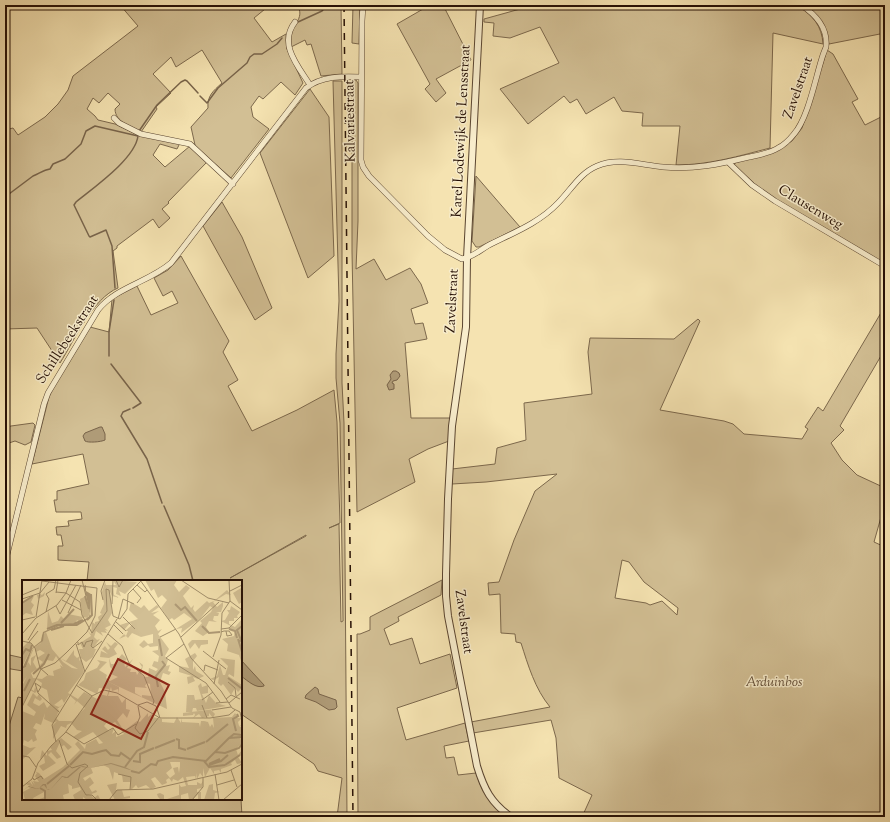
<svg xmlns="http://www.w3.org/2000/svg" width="890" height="822" font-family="'Sorts Mill Goudy',serif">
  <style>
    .green { fill: #d2bf94; stroke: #7c684c; fill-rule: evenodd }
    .water { fill: #af9b77; stroke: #786349 }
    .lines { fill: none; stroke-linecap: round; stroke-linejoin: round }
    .stream { stroke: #786349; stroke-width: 1.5 }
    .minor-casing { stroke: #5a4530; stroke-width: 6 }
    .tertiary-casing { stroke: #5a4530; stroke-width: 8 }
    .minor { stroke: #f8edcc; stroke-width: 5 }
    .tertiary { stroke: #f8edcc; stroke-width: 6 }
    .rail { stroke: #261005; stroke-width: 1.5; stroke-dasharray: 7 7; stroke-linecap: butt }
    .labels { text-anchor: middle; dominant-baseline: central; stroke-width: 3; stroke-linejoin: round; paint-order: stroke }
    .street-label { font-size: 14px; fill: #261005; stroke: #f8edcc }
    .park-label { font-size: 14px; font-style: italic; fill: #624d37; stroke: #f8edcc }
    .inset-river { fill: none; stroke: #af9b77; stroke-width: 2 }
    .inset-road { fill: none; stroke: #a28f6c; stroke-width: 1 }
    .view { fill: #8f2418; fill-opacity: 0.15; stroke: #8f2418; stroke-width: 2 }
    .inset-edge { fill: none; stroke: #261005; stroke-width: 2 }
  </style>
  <rect width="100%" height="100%" fill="#f5e3b1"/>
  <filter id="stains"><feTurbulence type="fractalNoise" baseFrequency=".005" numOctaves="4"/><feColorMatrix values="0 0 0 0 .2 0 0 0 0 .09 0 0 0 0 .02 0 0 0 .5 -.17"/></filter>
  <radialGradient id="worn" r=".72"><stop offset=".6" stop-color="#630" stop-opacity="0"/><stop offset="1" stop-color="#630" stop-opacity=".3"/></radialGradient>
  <path class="green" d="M120 5H270L254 18 272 42 286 34 287 49 303 83 295 95 281 82 263 99 259 96 251 107 253 117 269 129 231 178 197 148 195 145 191 127 208 108C207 96 213 91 222 83L202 50 176 67 171 57 153 74 171 93 156 107 157 109 141 132C132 127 115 122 115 109L120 104 108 93 99 103 93 98 87 109 95 116 98 120 115 124 138 135 180 143 177 149 160 144 153 155 165 167 190 146 207 162 168 202 169 203 162 209 170 218 159 228 153 219 117 246V248L113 251 118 288C93 298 74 341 60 363L37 328 5 329V130L13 128 18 135 45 117 58 104 68 90 73 76 138 26Z
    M297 5H341L342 74 321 76 311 44 307 45 305 40 291 47C291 43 290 38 291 34 294 23 305 17 297 5Z
    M353 5H360L359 44 352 43Z
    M430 5H443L471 60 436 79 446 93 436 102 425 89 430 84 397 24Z
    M531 5H798C813 16 822 26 823 44L773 33 770 148C739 156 709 165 676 165L680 126H642L643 113 622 111 614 97 586 114 577 99 570 103 564 96 528 124 500 89 559 63 540 27 510 38 493 36 494 23 484 22V19L531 6Z
    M805 5H885V33L829 44C824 25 821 16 805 5Z
    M827 50 833 54 858 99 852 102 865 125 885 115V264L775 200 758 187 734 165 735 163 778 149 792 141 802 128Z
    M352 80H356L358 83V221L356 269 374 259 386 280 410 268 421 284 428 303 411 309 415 324 423 323 427 339 405 343 411 418H450L449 441 428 449 409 459 415 482 357 512 352 251Z
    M333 81H342V383L344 423 347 817H337L342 778 318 771 314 764 241 714V581H87L89 562 58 560V546H63L61 535H57L56 527 69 526 68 521 82 519 81 512H56L54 500H57V491L89 484 83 454 32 464 49 397 55 384 90 327 109 332 112 299 137 286 151 315 178 303 172 291 163 296 154 278 168 270 181 256 229 341 223 352 238 380 228 386 252 431 297 410 334 390 337 422 340 523 329 528 339 524 341 622 343 621 340 423 336 378V354L339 301ZM306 535V536L230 578Z
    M310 89 329 117 334 256 308 278 260 153Z
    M476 176 520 227 479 247H476L472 241Z
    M222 202 242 237 272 308 255 320 203 226Z
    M885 306V349L840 426 844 430 831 443 842 460 857 475 885 488V503L874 542 885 547V817H582L592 795 559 778 556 738 551 720 473 733 471 722 550 707C535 689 528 665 521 643L516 642 515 634 501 633 500 594 489 595 488 583 499 582 514 540 535 491 557 474 486 482 452 484V469L495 464 497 448 526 440 524 403 592 394 588 352 590 338 674 339 698 319 700 321 660 410 724 421 733 424 744 434 802 439 808 429 805 427 818 407 823 411ZM622 560 629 562 644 582 678 608 677 615 662 601 650 605 646 603 615 598Z
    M33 423 35 425 31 442 25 445 15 441 9 443 8 449 5 451V428L11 426Z
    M442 580 441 595 398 617 399 621 384 629 390 645 412 638 420 664 450 654 457 688 397 708 406 740 465 723 469 741 444 746 446 758 454 757 458 775 476 773C482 792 489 802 503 815V817H358L357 634H360L370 630V617Z
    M5 654 23 658V671L5 668Z
    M18 697 23 698V799H241L242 817H11L5 815V725L9 726Z"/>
  <path class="water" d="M393 371H396L399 373 400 376 397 380 393 381 392 383 394 384V389L389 390 387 385 391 379 390 375Z
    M100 427H102L105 434V440C101 442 88 443 85 441L83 436 85 433Z
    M241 660 264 685V686C256 689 248 681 241 676Z
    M315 687 318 689 319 694 336 700 337 707 335 709 329 710 316 702 305 698 306 695Z"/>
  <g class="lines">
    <path class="stream" d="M298 22 322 11 327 5
      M200 96 207 103 218 88 247 63 250 57 254 54H262L277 44 282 38
      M139 131 157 105 181 82 185 80 187 81 198 93
      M5 197 33 176C39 174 43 170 50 169L53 164 65 159 81 144 86 131 95 126 138 136
      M115 288 112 246 106 230 90 237 89 236 74 205 76 202C93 188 135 159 138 136
      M109 356V332L114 300
      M111 364 141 403 133 408
      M130 409 123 412 121 416 147 459 162 503
      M164 506 189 565 193 581"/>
    <g class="minor-casing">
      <path id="minor" d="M363 5 362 21 361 160 363 167 369 176 428 236 445 250 462 259C473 257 480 250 489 245 513 233 539 223 558 203 571 190 580 173 597 166 618 157 641 165 663 167 693 170 720 164 749 157 759 155 770 153 778 148 784 145 790 139 794 134 808 118 815 80 822 58 823 54 825 50 826 47 828 28 815 14 801 5
        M295 22C278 44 298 66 310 85
        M114 118 119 123 141 134 190 144 233 184
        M728 162 752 185 775 201 885 266
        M5 563 44 404 48 393 98 310C116 287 149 282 171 263L306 88C322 76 342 76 361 77"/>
    </g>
    <g class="tertiary-casing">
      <path id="tertiary" d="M480 5 467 258 466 327 452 426 448 499 446 574V596L448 616 477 766C484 789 491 803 511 817"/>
    </g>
    <use href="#minor" class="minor"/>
    <use href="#tertiary" class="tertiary"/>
    <path class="rail" d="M344 5 353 817"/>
  </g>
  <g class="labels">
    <g class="street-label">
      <text transform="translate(799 88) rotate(-71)">Zavelstraat</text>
      <text transform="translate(351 121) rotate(-91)">Kalvariestraat</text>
      <text transform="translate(462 131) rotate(-87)">Karel Lodewijk de Lensstraat</text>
      <text transform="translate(810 208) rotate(31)">Clausenweg</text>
      <text transform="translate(453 301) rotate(-87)">Zavelstraat</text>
      <text transform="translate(68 340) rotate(-57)">Schillebeekstraat</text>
      <text transform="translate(463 622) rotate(82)">Zavelstraat</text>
    </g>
    <g class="park-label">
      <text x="774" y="683">Arduinbos</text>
    </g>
  </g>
  <g transform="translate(22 580)">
    <rect width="220" height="220" fill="#f5e3b1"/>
    <path d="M91 0 115 2 103 14 97 11 99 16 94 14 95 8 91 7 92 15 98 18 90 16 88 12 90 33 86 40 89 45 83 48 86 51 83 50 85 53 79 52 81 56 74 51 72 57 75 60 78 59 71 68 76 70 74 69 71 77 64 82 59 78 57 69H61L58 63 69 56 66 51 69 54 70 42 73 44V42L77 41 76 37 80 34 78 33 82 24 80 12 83 2 84 5H94ZM123 0H155L152 5 157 12 164 5 168 8 161 16 169 28 172 25 171 29 173 32 185 21 187 23 192 21 205 10 209 15 204 14 191 22 195 27 201 22V26L199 32H194L197 33 196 36H192L191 40 195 42 187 41 184 47 187 52 181 56 173 51 180 43 178 41 189 32 191 28 188 26 178 39 159 53 160 48 154 49 170 39 162 33 152 40 150 38 147 40 139 28 145 20 140 15 136 18 132 9 129 11ZM219 8 220 22 217 24 211 13ZM23 12 22 16 16 19 15 15 12 16 9 22 12 25 9 30 11 35 4 33 0 36V23L8 17 10 18 12 16 18 14 20 15ZM64 16 68 32 66 38 61 37 58 42 55 40 54 42H57L55 43 38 44 25 49 26 31 30 43 36 41 39 36 42 39 46 34 61 37 58 19ZM109 22 119 28 122 25 127 31 135 25 137 27 129 33 137 31 131 35 138 40 133 46 136 51 140 49 136 54 147 69 143 76 146 80 144 86 148 85 146 91 149 92 147 95 141 93 138 102 143 112 145 129 76 97 97 107V114L96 109 90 111 89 107 86 116H96L100 123 104 118V129L108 130 105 138 101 133 95 140 102 151 115 141 118 142 126 133V137L130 134V137L140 139V142L152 143 155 137 159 143V138L160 142 177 143 178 147 179 141H182L186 142 188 147 190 144 192 148 191 138 210 137 213 133 216 137 214 138H220L216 142 217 146 220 145 217 147H220L218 157 220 163 214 169 216 175 220 170V174L216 177 220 183 215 184 213 180 209 183 210 185 199 189V193L197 190 192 191V194L188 188 183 197 181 188V197L178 193 175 199 174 193V199L173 196 164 197 166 205H175V202L179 204 181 201 180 208 175 209V212H179V220H176V214L170 220H167L166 213 159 215V220H139L136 217 135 214 138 213 142 215V220L157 215V204L159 207 164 206 161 197 156 201 151 199 150 202 147 198 144 200 145 203 140 205 133 197 129 199 134 207 129 209 124 205 116 208 114 205 109 210 108 202H101L100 195 92 192 91 200 87 188 81 185 69 188 71 193 61 198 63 201 68 197 72 203 67 207 70 212 74 210 75 212 64 216 69 215 72 218 76 215 78 219 65 220 61 217V220H53L51 215 59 210 58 207 50 209V206L46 204 47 213 41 215 42 220H15L23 217 22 212 11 218 12 220H3L1 212 10 207 4 204 8 202 11 206 9 200 13 205 11 201 17 202 13 196 15 193 12 191 17 193 22 199 41 187 58 170 53 164 56 161 63 169 64 164 74 159 77 164 81 163 71 152 56 160 51 157 60 151 55 150 49 143 45 145 44 148 39 146 31 159V145L35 141 31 143 22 139 23 133 19 145 14 143 11 148 15 150 13 154 15 160 11 162 10 159 6 162 2 160 1 165 8 168 14 167 0 180V131L12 136 14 132 5 125 11 113 15 117 17 114 20 119 18 121 13 118 11 123 17 126 22 122 25 128 28 125 25 110 19 107 20 103 14 99 9 109 12 111 13 107 15 111 13 113 8 110 0 126V106L5 96 0 104V89L4 87 10 70 12 68 6 82 9 86V78L14 75 11 82 15 89 9 93 11 98 20 99 26 95 32 96 31 91 39 88 38 85 41 87 34 76 31 81 24 80 20 88 18 85 21 82 15 78 23 73 18 70 14 72 13 67 19 63 20 55 24 52 30 69 41 82 50 88 56 89 38 78 44 81 52 70V75L55 78 58 76 57 81 59 79 62 92 46 113 56 119 62 112 75 119 78 114 85 116 87 109 77 108 75 114 56 105 62 100 64 93 75 88 78 83 75 80 85 82 77 90 85 95 84 98 88 101 96 97 89 94 91 90 88 87 87 78 78 77 79 71 86 74 80 69 83 66 86 70 88 68 84 62 89 66 93 62 96 64 92 69 95 74 87 78 89 84H92L100 74 105 79 102 82 103 87 111 79 105 88 109 89 108 92H114L115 95 120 87 117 82 121 85 119 94 122 97H126L127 88 134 91 136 89 130 86 132 81 136 82 137 76 130 71 136 70V66L128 67 126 65 121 68 117 65 122 60 126 64 131 63V54L119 57 110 53 106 58 104 56 97 59 102 54 104 56 106 51H103L110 45 108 43 102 50 98 45 116 39 107 30ZM125 103 128 104 129 116 120 115V117L113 113V107L125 108 123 106ZM47 115 54 121 52 125 55 121 63 128 50 141H37L34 138 37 130 35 129 42 124 37 127 32 125 40 119 42 123ZM86 141 89 144 93 142 102 154 94 157V151L90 154 92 148 87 151 82 146ZM148 182H158V186L157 193 156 187 151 188 153 194 148 198 144 193 150 188ZM209 26 218 32 215 36 216 38H212V41H207V44L213 47 220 39V84L217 75 205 71 206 64 200 59 212 56 213 51 206 48 209 46 199 41 203 40 207 33 205 30H208ZM170 60H186V64L179 65 177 69 173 63 168 69 166 64ZM6 62 11 65 0 87V68ZM173 73 175 76 171 81V90L173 86 174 91 182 96 176 99 171 97 173 101 166 104 165 97 170 96 157 92V86L167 88 163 79ZM198 78 213 80 212 97 207 94 206 96 220 105V108L216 112 213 108 209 115 201 104 199 106 196 103 197 97 192 100 188 99 195 96 198 85 201 95H203L206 86ZM179 103 180 107 186 105V113L180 114 184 123 187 115 194 123 204 126 175 131 174 128H171L170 132H164L165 115H172L173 120 180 119 176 106ZM193 129 189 130 193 134 191 138 187 133V136L180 138 177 134 171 138 173 135 172 133 171 135 161 136V133ZM39 158 50 167 46 170 42 165 39 167 38 162 34 171 39 177 35 179 29 172 26 175 34 183 21 191 17 186 23 183 22 176 18 179 20 170 25 176V171L30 170 28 167ZM95 203 94 210H100L102 217 108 216V218L93 220 85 205ZM191 204V210L198 212 193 213 192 220H182L187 205Z" fill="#d2bf94" fill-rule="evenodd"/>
    <path d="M64 5V11L69 14 68 38 55 46H37L22 53 21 61 10 69 4 87 0 89 9 69 19 61 21 52 37 45 54 44 67 37 68 33 62 6ZM89 183 103 187 111 191 89 184 68 188 59 187 46 198H43L41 197H40L28 210H26L25 209 22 205 15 209 6 207 0 211 1 220 0 211 7 206 16 209 21 204H24L25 209 28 210 40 196 45 197 57 187 61 186 68 188Z" fill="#af9b77"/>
    <path class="inset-river" d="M63 16 67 29M0 23 11 16M153 24 159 30 163 27 175 41M65 40 70 35 69 14M39 43 52 29M180 46 187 53 198 52M25 49 35 45 52 44 61 40M207 49 213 51 215 58M29 50 42 46M137 59 140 76M216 59 220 72M217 62 219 60 215 50 220 46M0 75 4 69 8 71 10 65M11 94 22 84 27 74M206 98 219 108M136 107 134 96 143 85 140 81M2 111 8 99M214 151 211 139 216 136 215 134M207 158 212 154 220 155M154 159 157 160V168L164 170M184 162 206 144M133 168 153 160M165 169 183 162M193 172 203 173 217 168 220 164M111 181 118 182V174L132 168M182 181 187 187 203 185M187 184 198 179M48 185 61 172 70 174 80 171 84 170 89 175 97 176 99 173 109 180M187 185 199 181 206 175M203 185 218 175M103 187 115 171 122 167 126 152M109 191 117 193 129 184 134 185 136 181 151 177 184 181 207 158 220 157M25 204 47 186M18 208 23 211V220"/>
    <path class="inset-road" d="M60 0 64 16M94 0 97 7 101 0M118 0 157 54 169 78 199 111 210 128 218 132 220 141M159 0 186 18 207 23M207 0 208 21M115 5 123 12 125 10M111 9 119 18 115 23M208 11 220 5M34 12 44 13 49 0M34 13 36 0M0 15 17 8M0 19 18 13 27 2M40 20 59 30M81 20 79 11 83 0M208 21 220 30M90 24 91 0M34 26 38 34 54 5M24 32 27 19 24 14 32 9 34 0M46 33 59 5M14 37 20 0M101 37 113 49M96 39 101 19 112 24M0 40 13 37M94 42 104 51M92 45 101 54M199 49 207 48 220 35M199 52 202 51H207L210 55 205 56 204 51M0 54 14 38 35 25 44 13 58 22 60 35 70 53 85 31 84 9 87 10 91 36 98 39 105 29 106 14 119 1M86 54 100 66 107 83 122 96 132 121 131 124M138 57 154 49M159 57 197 22M6 60 16 43M0 61 9 63 13 68 18 88 26 95M7 62 16 51M56 62V65L60 62 62 67 64 62 71 60 69 66 71 68 80 61M54 64 63 92M162 64 144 78 184 103 198 122M181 71 204 89M191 77 199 55 200 33 208 21M182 91 183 85 196 90M206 102 213 108 214 116M13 103 16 113 37 132M13 103 19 107 16 112M192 104 197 80M54 105 70 116 82 110 95 113 138 138H188L207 135 213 130M204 119 209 115 218 119M180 120 191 112M194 123 206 122M207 123 220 112M116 125 125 122 134 126 138 138M180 125 185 138M116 126 118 137 113 148 118 154 126 151 137 137M0 127 19 89 33 83 44 73 65 52 73 36 75 8 20 1M190 130 209 127M44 152 62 164 91 148 96 155 114 144M37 160 45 184 50 188 63 184 66 186 58 193 56 202 64 215M34 162 30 145 95 39M1 176 7 177 14 187M209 190 215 207M96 194 109 197 108 210M193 194 197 220M11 198 12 200 19 196 21 199M195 205 212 200M0 207 10 199 16 183 29 166 43 153 70 116M64 215H70L75 220M87 220 95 210 131 209 205 192 220 184M170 220 181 207V198M201 220 220 204"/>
    <path class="view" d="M96 79 147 105 119 159 69 134Z"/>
    <rect width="220" height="220" class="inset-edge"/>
  </g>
  <rect width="890" height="822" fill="none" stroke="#f5e3b1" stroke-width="20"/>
  <rect x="6" y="6" width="878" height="810" fill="none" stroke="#261005" stroke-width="2"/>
  <rect x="10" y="10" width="870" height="802" fill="none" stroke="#261005"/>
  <rect width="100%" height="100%" filter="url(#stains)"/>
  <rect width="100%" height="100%" fill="url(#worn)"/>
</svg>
